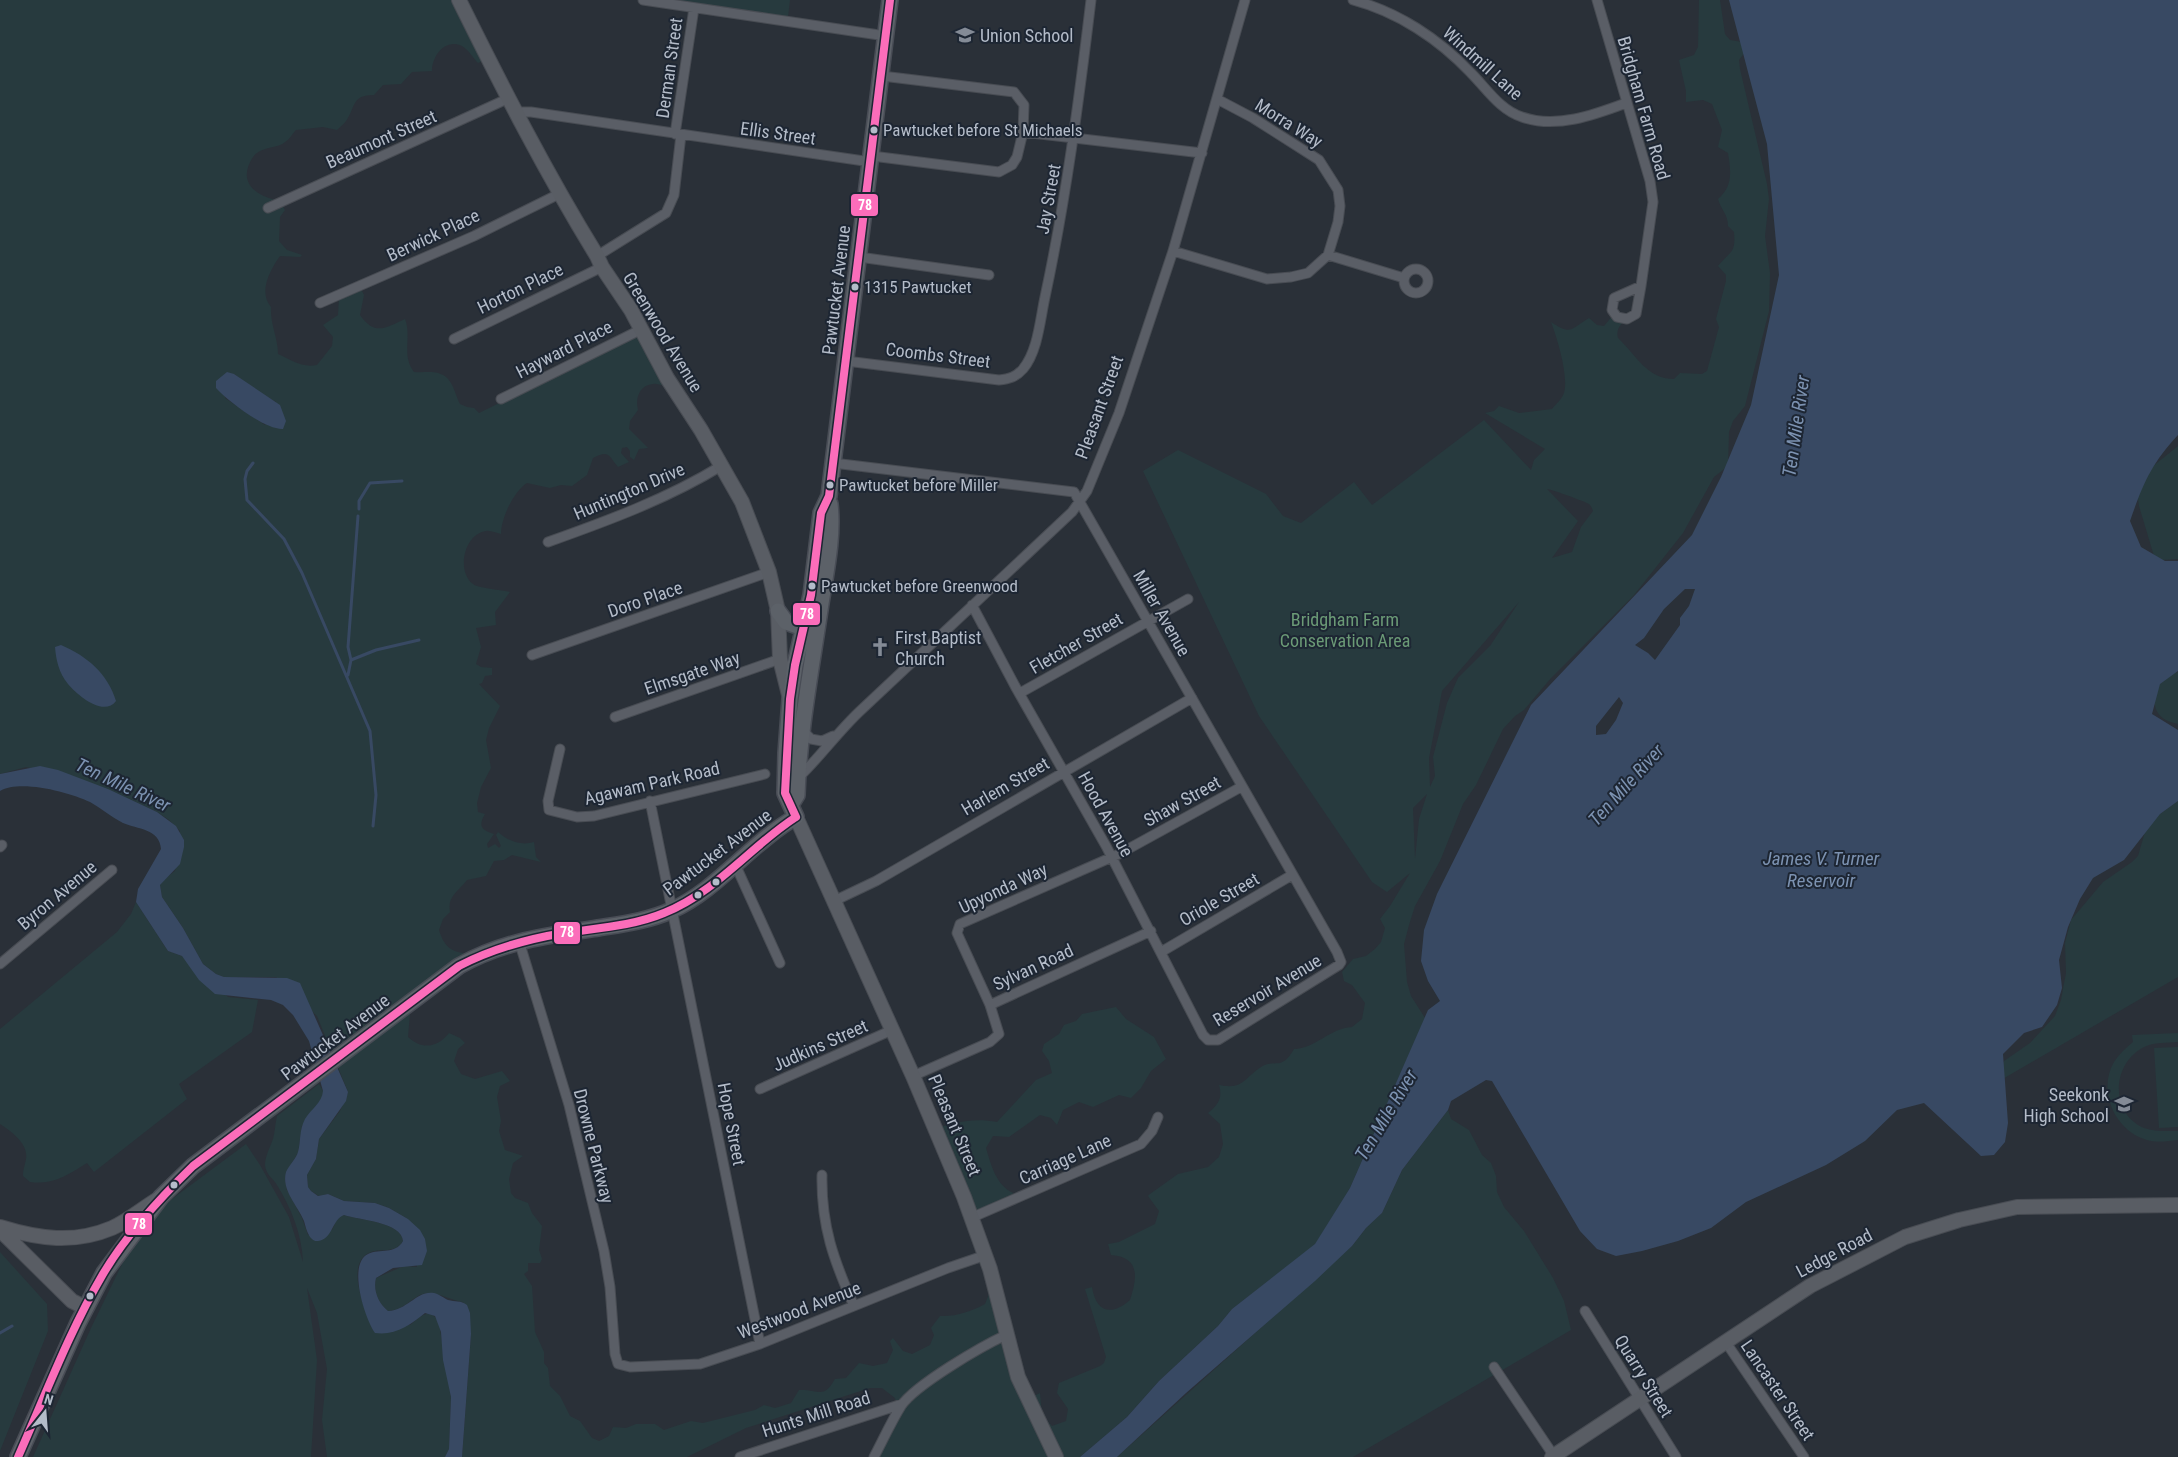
<svg xmlns="http://www.w3.org/2000/svg" width="2178" height="1457" font-family="'Roboto Condensed',sans-serif">
  <style>
    .green { fill: #273a3e; fill-rule: evenodd }
    .water { fill: #384963; fill-rule: evenodd }
    .lines { fill: none; stroke-linecap: round; stroke-linejoin: round }
    .stream { stroke: #384963; stroke-width: 3 }
    .street-casing { stroke: #484c53; stroke-width: 11 }
    .secondary-casing { stroke: #484c53; stroke-width: 16 }
    .primary-casing { stroke: #484c55; stroke-width: 18 }
    .street { stroke: #5a5e66; stroke-width: 9 }
    .secondary { stroke: #595d64; stroke-width: 14 }
    .primary { stroke: #5c6168; stroke-width: 15 }
    .bus-1-casing { stroke: #1d2633; stroke-width: 11 }
    .bus-1 { stroke: #fb6dba; stroke-width: 8 }
    .bus-dot { fill: #b4bcc9; stroke: #1d2633; stroke-width: 2 }
    .labels { text-anchor: middle; dominant-baseline: central; stroke-width: 4; stroke-linejoin: round; paint-order: stroke }
    .bus-label { font-size: 17px; fill: #b4bcc9; stroke: #1d2633; text-anchor: start }
    .poi-label { font-size: 18px; fill: #b4bcc9; stroke: #1d2633; text-anchor: start }
    .street-label { font-size: 18px; fill: #b4bcc9; stroke: #1d2633 }
    .park-label { font-size: 18px; fill: #6b9a76; stroke: #1d2633 }
    .water-label { font-size: 19px; font-style: italic; fill: #7c92b1; stroke: #1d2633 }
    .line-badge { stroke: #1d2633; stroke-width: 2 }
    .badge-label { font-size: 14px; text-anchor: middle; font-weight: bold; fill: #fff }
  </style>
  <rect width="100%" height="100%" fill="#2a3038"/>
  <path class="green" d="M0 0H460L487 59 478 63C473 58 469 50 462 46 445 38 432 56 432 71L412 72 401 84 383 85 374 95C351 95 356 107 346 121 344 124 340 127 337 130L323 127 296 130C292 134 290 139 285 142 277 149 261 146 253 157 238 180 252 194 275 200L279 205H282L285 210 280 217 279 241 287 250 302 255 300 257 280 256C270 270 258 292 271 307 270 324 278 338 278 354 292 360 301 368 317 365L332 346 333 337 323 325 338 315 339 298 361 289 364 295 360 315C375 337 387 327 405 319 412 337 401 355 414 372 422 373 431 371 438 373 453 377 454 392 460 404L467 407 474 408 479 413 641 333 665 385C661 386 657 383 653 384 639 385 635 399 638 410L630 421 629 429 648 448 639 449 634 460 630 457V451L627 447 622 448 621 453 629 462 618 467C609 457 610 449 593 458L587 475 572 486 561 485 550 488 527 483C514 491 501 518 501 534 496 533 490 530 486 531 464 534 456 571 473 584 477 588 502 590 510 592L495 612 496 625 476 628 481 647 476 664 481 667 492 668V675L485 676 482 683 479 684 500 706 489 728 486 740 491 768 481 787 477 803 478 812 485 814C478 826 481 830 494 834L487 844 488 848 495 844 499 848 501 846 496 835 498 832C508 841 521 846 534 842L536 857 541 862 512 855 504 860 494 861 486 876 467 880C458 892 447 896 450 912L443 919 439 930C443 943 449 952 464 953L468 963 406 1009 410 1014 408 1037C422 1050 437 1048 449 1033L460 1038 465 1043 458 1049 454 1061 461 1074 475 1079 502 1071 510 1081 500 1086 497 1097 501 1121 499 1131 505 1150 523 1156 513 1163 509 1179 511 1193 515 1198 528 1203 532 1213 542 1226 539 1250 542 1259 540 1263H528V1271L524 1274 532 1286 535 1332 544 1352V1363L548 1368 550 1386 560 1396 570 1416 580 1421 592 1438 599 1441 609 1436 613 1427 626 1428 636 1424H655L664 1430 691 1421 703 1423 755 1410 764 1405 775 1408 791 1403 799 1390C819 1389 823 1400 835 1379L846 1378 859 1363 873 1366 887 1363 893 1350 890 1341 893 1338 903 1351 912 1354 930 1345 934 1335 931 1328 940 1316C955 1317 972 1311 985 1304L989 1294 1026 1400 1040 1393 1042 1415 1052 1426 1066 1421 1068 1409 1057 1393 1059 1383 1100 1366 1104 1363 1106 1357 1085 1289 1092 1287C1096 1313 1112 1316 1130 1300 1137 1279 1141 1257 1111 1255L1108 1244 1119 1242 1155 1224 1159 1211 1148 1196 1150 1194 1178 1174 1208 1167 1219 1157 1223 1144 1220 1124 1208 1113C1218 1105 1223 1098 1219 1085 1244 1090 1244 1078 1261 1067 1275 1058 1281 1072 1294 1049 1315 1049 1330 1028 1352 1027L1362 1019 1365 1003 1352 985 1344 981 1342 972 1353 959 1366 956 1375 949 1381 942 1385 928 1380 919 1390 906 1410 873 1387 892 1372 882 1259 716 1143 471 1178 450 1266 494 1283 516 1301 523 1354 482 1372 505 1484 420 1531 470 1534 460 1545 449 1485 413 1494 411 1499 406 1519 413 1552 409C1556 404 1562 399 1564 393 1569 377 1557 337 1551 322 1572 336 1570 329 1589 318L1597 325 1604 326 1614 314 1624 321C1619 326 1616 331 1618 338 1636 355 1647 379 1674 379L1680 373 1702 374 1707 371 1719 327 1716 319 1726 281V275L1718 266C1730 251 1736 254 1734 232L1728 226C1728 214 1721 210 1718 199 1733 186 1731 172 1728 153L1718 147 1722 130 1712 104 1703 100 1686 102V91L1679 60 1694 55 1698 47 1699 0H1720L1725 34 1730 40 1742 42 1745 52 1739 60 1740 69 1767 184 1769 199 1765 236 1770 273 1769 311 1745 406 1733 421 1729 432 1728 466 1714 477 1683 533 1634 595 1551 678 1524 710 1515 716 1503 729 1476 785 1463 804 1440 861 1415 906 1409 925 1404 944 1407 982 1411 996 1425 1018 1350 1188 1315 1245 1232 1309 1218 1326 1159 1381 1127 1417 1080 1457H873L897 1407 895 1398 882 1388H870L746 1428 687 1457H462L471 1334 463 1302C449 1300 433 1289 420 1295 407 1302 403 1310 388 1311 378 1303 373 1290 376 1278L404 1266 417 1267 408 1219 389 1208 375 1203 344 1201 328 1194 319 1196 311 1191 308 1187 307 1175 316 1159 319 1139 340 1111 348 1092 317 1016 276 977H224L216 974 203 964 183 928 162 897 160 885 163 880 175 871 180 831 169 820 157 812 108 789 26 767 0 774ZM234 374 261 394 276 402 265 425 225 398ZM1547 489C1551 489 1586 502 1589 504 1591 506 1592 508 1593 511L1581 527 1572 552 1552 558 1578 521ZM1519 602 1490 646 1458 678 1447 703 1433 757 1435 776 1430 787 1429 758 1442 691ZM1427 794 1419 819 1415 859 1413 808Z
    M675 0H790L788 17Z
    M2178 446V559L2161 560 2154 556 2139 506 2137 490 2152 467Z
    M2178 672V724C2153 719 2153 705 2155 684L2171 674Z
    M2178 801V977L2001 1080V1071L2004 1061 2030 1043 2055 1016 2061 1000 2066 973 2065 943 2071 920 2103 882 2132 862 2138 856 2145 832 2157 816Z
    M136 902 168 951 182 956 228 997 258 1000 252 1032 179 1084 187 1099 94 1172 87 1163C68 1175 53 1185 30 1182L23 1176C23 1169 25 1165 26 1159 29 1144 11 1131 0 1124V1029L117 932 131 914Z
    M1116 1007 1126 1019 1154 1037 1166 1059 1151 1071 1141 1088 1131 1098 1119 1095 1093 1107 1079 1102 1063 1110 1057 1125 1051 1118 1040 1115 1009 1137 993 1136 986 1148C991 1165 996 1185 1013 1193L1014 1201 974 1218 938 1128C958 1121 977 1118 997 1122L1036 1080 1052 1073 1049 1061 1042 1051 1044 1044 1059 1034 1064 1025 1076 1021 1082 1014Z
    M2178 1033V1042C2167 1043 2154 1042 2144 1047 2112 1063 2109 1113 2144 1128 2155 1132 2166 1131 2178 1131V1140C2168 1141 2157 1143 2147 1140 2115 1131 2097 1091 2114 1062 2119 1054 2126 1048 2133 1042L2132 1035Z
    M2178 1047V1127L2159 1128 2154 1048Z
    M319 1084 323 1091V1098L302 1126 298 1153 287 1171 285 1180 287 1190 302 1218 308 1235 332 1230 338 1217 344 1215C359 1220 402 1222 403 1241 395 1254 382 1248 371 1252 347 1261 361 1298 367 1314L410 1325C421 1316 430 1306 439 1323L451 1397 449 1449 445 1457H327L322 1420 327 1369 317 1313 307 1288 317 1360 311 1457H33L91 1328 124 1260 168 1202 246 1144 260 1165 289 1217 303 1262C302 1234 291 1208 277 1185 273 1178 266 1175 265 1165 265 1156 270 1148 273 1139 275 1132 275 1124 277 1116Z
    M1448 1110 1451 1119 1469 1130 1482 1155 1491 1163 1496 1176 1497 1192 1504 1207 1524 1231 1553 1278 1564 1301 1571 1330 1353 1457H1117L1352 1246 1366 1228 1382 1213 1402 1170Z
    M0 1252 47 1304 48 1331 0 1451Z"/>
  <path class="water" d="M1729 0H2178V435C2151 464 2143 484 2130 521L2141 547 2165 561H2178V671L2160 684 2152 714 2178 730V801L2160 814 2124 860 2093 878 2080 899 2068 927 2059 960 2062 988 2057 1005 2042 1027 2024 1033 2003 1054 2008 1123 2005 1142 1994 1155 1981 1156 1924 1103 1897 1110 1865 1141 1826 1165 1746 1202 1711 1228 1678 1241 1642 1251 1616 1256 1597 1249 1580 1231 1492 1081 1486 1080 1451 1101 1448 1110 1402 1170 1382 1213 1366 1228 1352 1246 1315 1281 1186 1393 1117 1457H1080L1127 1417 1159 1381 1218 1326 1232 1309 1315 1244 1350 1188 1428 1010 1440 1001 1428 981 1421 961 1424 930 1437 894 1531 705 1692 535 1721 477 1751 405 1779 275 1767 144ZM1685 589H1695L1689 606 1680 618V625L1655 660 1648 653 1635 645 1644 638 1664 609ZM1619 697 1623 703 1616 720 1606 734 1596 735V726Z
    M227 372 234 374 280 405 286 421 283 429C265 430 228 401 216 388V381Z
    M61 645C87 656 108 674 116 701 104 717 78 696 68 684 59 673 56 660 55 647Z
    M40 766 58 770 108 789 157 812 176 826 184 840V847L180 864 160 885 162 897 183 928 203 964 216 974 224 977 287 978 300 983 348 1092 346 1101 319 1139 316 1159 307 1175 308 1187 311 1191 318 1196 328 1194 344 1201 375 1203 389 1208 408 1219 420 1230 425 1239 427 1251 422 1265 393 1268 376 1278C373 1290 378 1303 388 1311 408 1310 417 1290 434 1293 439 1294 444 1298 448 1300 455 1302 461 1300 467 1305L470 1313 471 1334 462 1457H445L449 1449 451 1397 443 1360 441 1332 435 1316 425 1313C410 1325 395 1336 375 1333 365 1319 347 1264 368 1254 380 1248 395 1255 403 1241 402 1222 359 1220 344 1215 332 1219 333 1239 318 1241 309 1242 306 1228 304 1221 298 1206 281 1190 286 1172 289 1165 296 1159 298 1152 301 1141 299 1130 305 1119 311 1109 322 1103 323 1091L309 1041 293 1015 283 1005 271 1000 215 994 199 980 182 956 168 951 136 902 138 889 161 849C160 829 137 829 123 823 111 817 101 808 90 802 69 792 20 779 0 791V774Z"/>
  <g class="lines">
    <path class="stream" d="M253 463 247 471 245 479 247 500 284 539 302 573 370 731 376 795 373 826
      M359 509V501L370 483 402 481
      M351 660 376 650 419 640
      M348 675 351 660 348 647 358 516
      M0 1333 12 1326"/>
    <g class="street-casing">
      <path id="street" d="M643 0 886 36
        M1353 0C1398 12 1439 39 1471 73 1487 89 1500 110 1522 117 1556 129 1594 115 1626 103
        M1597 0 1650 181 1653 202 1641 286
        M514 112H531L871 162
        M1023 132 1202 153
        M675 134 694 8
        M872 156 999 172 1012 165 1017 157 1023 132 1024 105 1014 92 882 76
        M268 208 507 99
        M1173 251 1267 279 1291 277 1308 273 1328 255 1338 222 1340 206 1338 190 1319 160 1253 118 1217 99
        M1328 255 1404 278
        M597 256 666 213 674 195 681 135
        M859 257 989 275
        M1404 281a12 12 0 1 1 24 0a12 12 0 1 1-24 0Z
        M1641 286 1636 314 1627 319 1617 317 1612 310 1614 298Z
        M320 303 474 236 559 194
        M454 339 602 267
        M846 361 999 380C1009 379 1016 377 1023 369 1038 351 1040 320 1045 297 1066 199 1079 100 1091 0
        M501 399 642 329
        M833 463 1074 492 1337 952 1341 962 1339 965 1218 1040H1208L1203 1035 1106 846 1015 686 972 605
        M548 542C607 521 667 499 721 466
        M532 655 769 572
        M1020 693 1188 599
        M615 717 780 659
        M803 731 811 739 822 741 833 736
        M560 749 548 801 549 810 577 817 594 816 765 774
        M798 778C820 757 837 733 859 712L1072 512 1087 491 1119 413 1173 251 1245 0
        M650 801 760 1344
        M0 847 2 845
        M735 864 780 963
        M834 901 876 881 1192 698
        M519 941 569 1105 604 1251 610 1287 615 1354 618 1364 630 1367 700 1364 760 1344 948 1268 986 1255
        M1161 952 1292 875
        M0 964 112 870
        M990 1005 1151 931
        M913 1076 990 1042 999 1034 990 1005 957 933 960 924 1119 854 1241 787
        M760 1089 892 1030
        M822 1175C821 1226 834 1261 854 1306
        M973 1217 1141 1144 1152 1131 1158 1117
        M1585 1311 1676 1457
        M1725 1341 1804 1457
        M1494 1367 1554 1456
        M740 1457 902 1404
        M874 1457C883 1440 891 1422 901 1406 915 1385 982 1346 1006 1335"/>
    </g>
    <g class="secondary-casing">
      <path id="secondary" d="M459 0C502 87 546 173 597 256L602 267 631 310 667 378 701 430 742 502 769 572 778 611 780 659 790 699
        M796 817 913 1076 964 1197 990 1269 1018 1377 1056 1457
        M0 1227C39 1239 74 1244 112 1228 128 1221 143 1208 158 1199
        M0 1230 72 1301 86 1308
        M1552 1457 1810 1286 1905 1237 1959 1220 2017 1207 2178 1205"/>
    </g>
    <g class="primary-casing">
      <path id="primary" d="M778 611 786 622 814 632
        M792 803 797 795C799 733 811 671 820 610 825 576 834 538 830 504
        M18 1457 78 1323 104 1273 161 1197 193 1166 459 966C503 941 549 935 598 928 623 924 648 921 672 910 717 890 752 842 796 817L785 793 786 753 790 699 795 665 811 595 821 513 829 496 833 463 890 0"/>
    </g>
    <use href="#street" class="street"/>
    <use href="#secondary" class="secondary"/>
    <use href="#primary" class="primary"/>
    <g class="bus-1-casing">
      <path id="bus-1" d="M796 817 785 793 790 699 795 665 811 595 821 513 829 496 890 0
        M18 1457C45 1396 69 1332 103 1274 125 1237 162 1196 193 1166L459 966C492 949 527 939 564 933 597 928 633 926 664 913 715 893 751 846 796 817"/>
    </g>
    <use href="#bus-1" class="bus-1"/>
  </g>
  <defs>
    <g id="school-bare" transform="scale(1.5)"><path d="M0-5L7-2L0 1L-7-2ZM-4 1L0 2.5L4 1V4Q0 6-4 4Z" fill="#848b96" stroke="#1d2633" stroke-width="2.5" paint-order="stroke"/></g>
    <g id="church-bare" transform="scale(1.5)"><path d="M-1.2-6h2.4v3.5h3.3v2.4h-3.3V6h-2.4V-.1h-3.3v-2.4h3.3Z" fill="#848b96" stroke="#1d2633" stroke-width="2.5" paint-order="stroke"/></g>
  </defs>
  <g fill-rule="evenodd">
    <use href="#school-bare" x="965" y="35"/>
    <use href="#church-bare" x="880" y="647"/>
    <use href="#school-bare" x="2124" y="1104"/>
  </g>
  <g class="bus-dot">
    <circle cx="874" cy="130" r="4.5"/>
    <circle cx="855" cy="287" r="4.5"/>
    <circle cx="830" cy="485" r="4.5"/>
    <circle cx="812" cy="586" r="4.5"/>
    <circle cx="716" cy="882" r="4.5"/>
    <circle cx="698" cy="895" r="4.5"/>
    <circle cx="174" cy="1185" r="4.5"/>
    <circle cx="90" cy="1296" r="4.5"/>
  </g>
  <g class="labels">
    <g class="bus-label">
      <text x="883" y="130">Pawtucket before St Michaels</text>
      <text x="864" y="287">1315 Pawtucket</text>
      <text x="839" y="485">Pawtucket before Miller</text>
      <text x="821" y="586">Pawtucket before Greenwood</text>
    </g>
    <g class="poi-label">
      <text x="980" y="35">Union School</text>
      <text x="895" y="637">First Baptist<tspan x="895" dy="21">Church</tspan></text>
      <text x="2109" y="1094" text-anchor="end">Seekonk<tspan x="2109" dy="21">High School</tspan></text>
    </g>
    <g class="street-label">
      <text transform="translate(1483 63) rotate(42)">Windmill Lane</text>
      <text transform="translate(669 68) rotate(-82)">Derman Street</text>
      <text transform="translate(1644 108) rotate(74)">Bridgham Farm Road</text>
      <text transform="translate(1289 123) rotate(32)">Morra Way</text>
      <text transform="translate(778 133) rotate(8)">Ellis Street</text>
      <text transform="translate(381 139) rotate(-24)">Beaumont Street</text>
      <text transform="translate(1048 199) rotate(-80)">Jay Street</text>
      <text transform="translate(433 235) rotate(-25)">Berwick Place</text>
      <text transform="translate(520 288) rotate(-26)">Horton Place</text>
      <text transform="translate(836 290) rotate(-83)">Pawtucket Avenue</text>
      <text transform="translate(663 332) rotate(59)">Greenwood Avenue</text>
      <text transform="translate(564 349) rotate(-27)">Hayward Place</text>
      <text transform="translate(938 355) rotate(7)">Coombs Street</text>
      <text transform="translate(1099 407) rotate(-70)">Pleasant Street</text>
      <text transform="translate(629 491) rotate(-23)">Huntington Drive</text>
      <text transform="translate(645 599) rotate(-19)">Doro Place</text>
      <text transform="translate(1162 613) rotate(60)">Miller Avenue</text>
      <text transform="translate(1076 643) rotate(-30)">Fletcher Street</text>
      <text transform="translate(692 673) rotate(-19)">Elmsgate Way</text>
      <text transform="translate(652 783) rotate(-13)">Agawam Park Road</text>
      <text transform="translate(1005 786) rotate(-30)">Harlem Street</text>
      <text transform="translate(1182 801) rotate(-29)">Shaw Street</text>
      <text transform="translate(1106 814) rotate(61)">Hood Avenue</text>
      <text transform="translate(717 852) rotate(-37)">Pawtucket Avenue</text>
      <text transform="translate(1003 888) rotate(-25)">Upyonda Way</text>
      <text transform="translate(57 895) rotate(-40)">Byron Avenue</text>
      <text transform="translate(1219 899) rotate(-30)">Oriole Street</text>
      <text transform="translate(1033 967) rotate(-25)">Sylvan Road</text>
      <text transform="translate(1267 990) rotate(-31)">Reservoir Avenue</text>
      <text transform="translate(335 1037) rotate(-37)">Pawtucket Avenue</text>
      <text transform="translate(820 1045) rotate(-24)">Judkins Street</text>
      <text transform="translate(732 1124) rotate(79)">Hope Street</text>
      <text transform="translate(955 1125) rotate(67)">Pleasant Street</text>
      <text transform="translate(594 1146) rotate(76)">Drowne Parkway</text>
      <text transform="translate(1065 1159) rotate(-24)">Carriage Lane</text>
      <text transform="translate(1834 1253) rotate(-28)">Ledge Road</text>
      <text transform="translate(799 1310) rotate(-21)">Westwood Avenue</text>
      <text transform="translate(1644 1376) rotate(58)">Quarry Street</text>
      <text transform="translate(1778 1390) rotate(56)">Lancaster Street</text>
      <text transform="translate(816 1414) rotate(-18)">Hunts Mill Road</text>
    </g>
    <g class="park-label">
      <text x="1345" y="619">Bridgham Farm<tspan x="1345" dy="21">Conservation Area</tspan></text>
    </g>
    <g class="water-label">
      <text transform="translate(1796 426) rotate(-82)">Ten Mile River</text>
      <text transform="translate(123 785) rotate(25)">Ten Mile River</text>
      <text transform="translate(1626 785) rotate(-48)">Ten Mile River</text>
      <text x="1821" y="858">James V. Turner<tspan x="1821" dy="22">Reservoir</tspan></text>
      <text transform="translate(1386 1115) rotate(-59)">Ten Mile River</text>
    </g>
  </g>
  <g class="line-badge">
    <rect x="850" y="193" width="29" height="24" rx="5" fill="#fb6dba"/>
    <rect x="792" y="602" width="29" height="24" rx="5" fill="#fb6dba"/>
    <rect x="553" y="921" width="28" height="24" rx="5" fill="#fb6dba"/>
    <rect x="124" y="1212" width="29" height="24" rx="5" fill="#fb6dba"/>
  </g>
  <g class="badge-label">
    <text x="865" y="210">78</text>
    <text x="807" y="619">78</text>
    <text x="567" y="937">78</text>
    <text x="139" y="1229">78</text>
  </g>
  <g transform="translate(45 1412) rotate(17)" stroke="#1d2633" stroke-width="4" paint-order="stroke">
  <path d="M0-4L9 19L0 12L-9 19Z" fill="#b4bcc9"/>
  <text y="-8" font-size="14" font-weight="bold" text-anchor="middle" fill="#b4bcc9">N</text>
  </g>
</svg>
